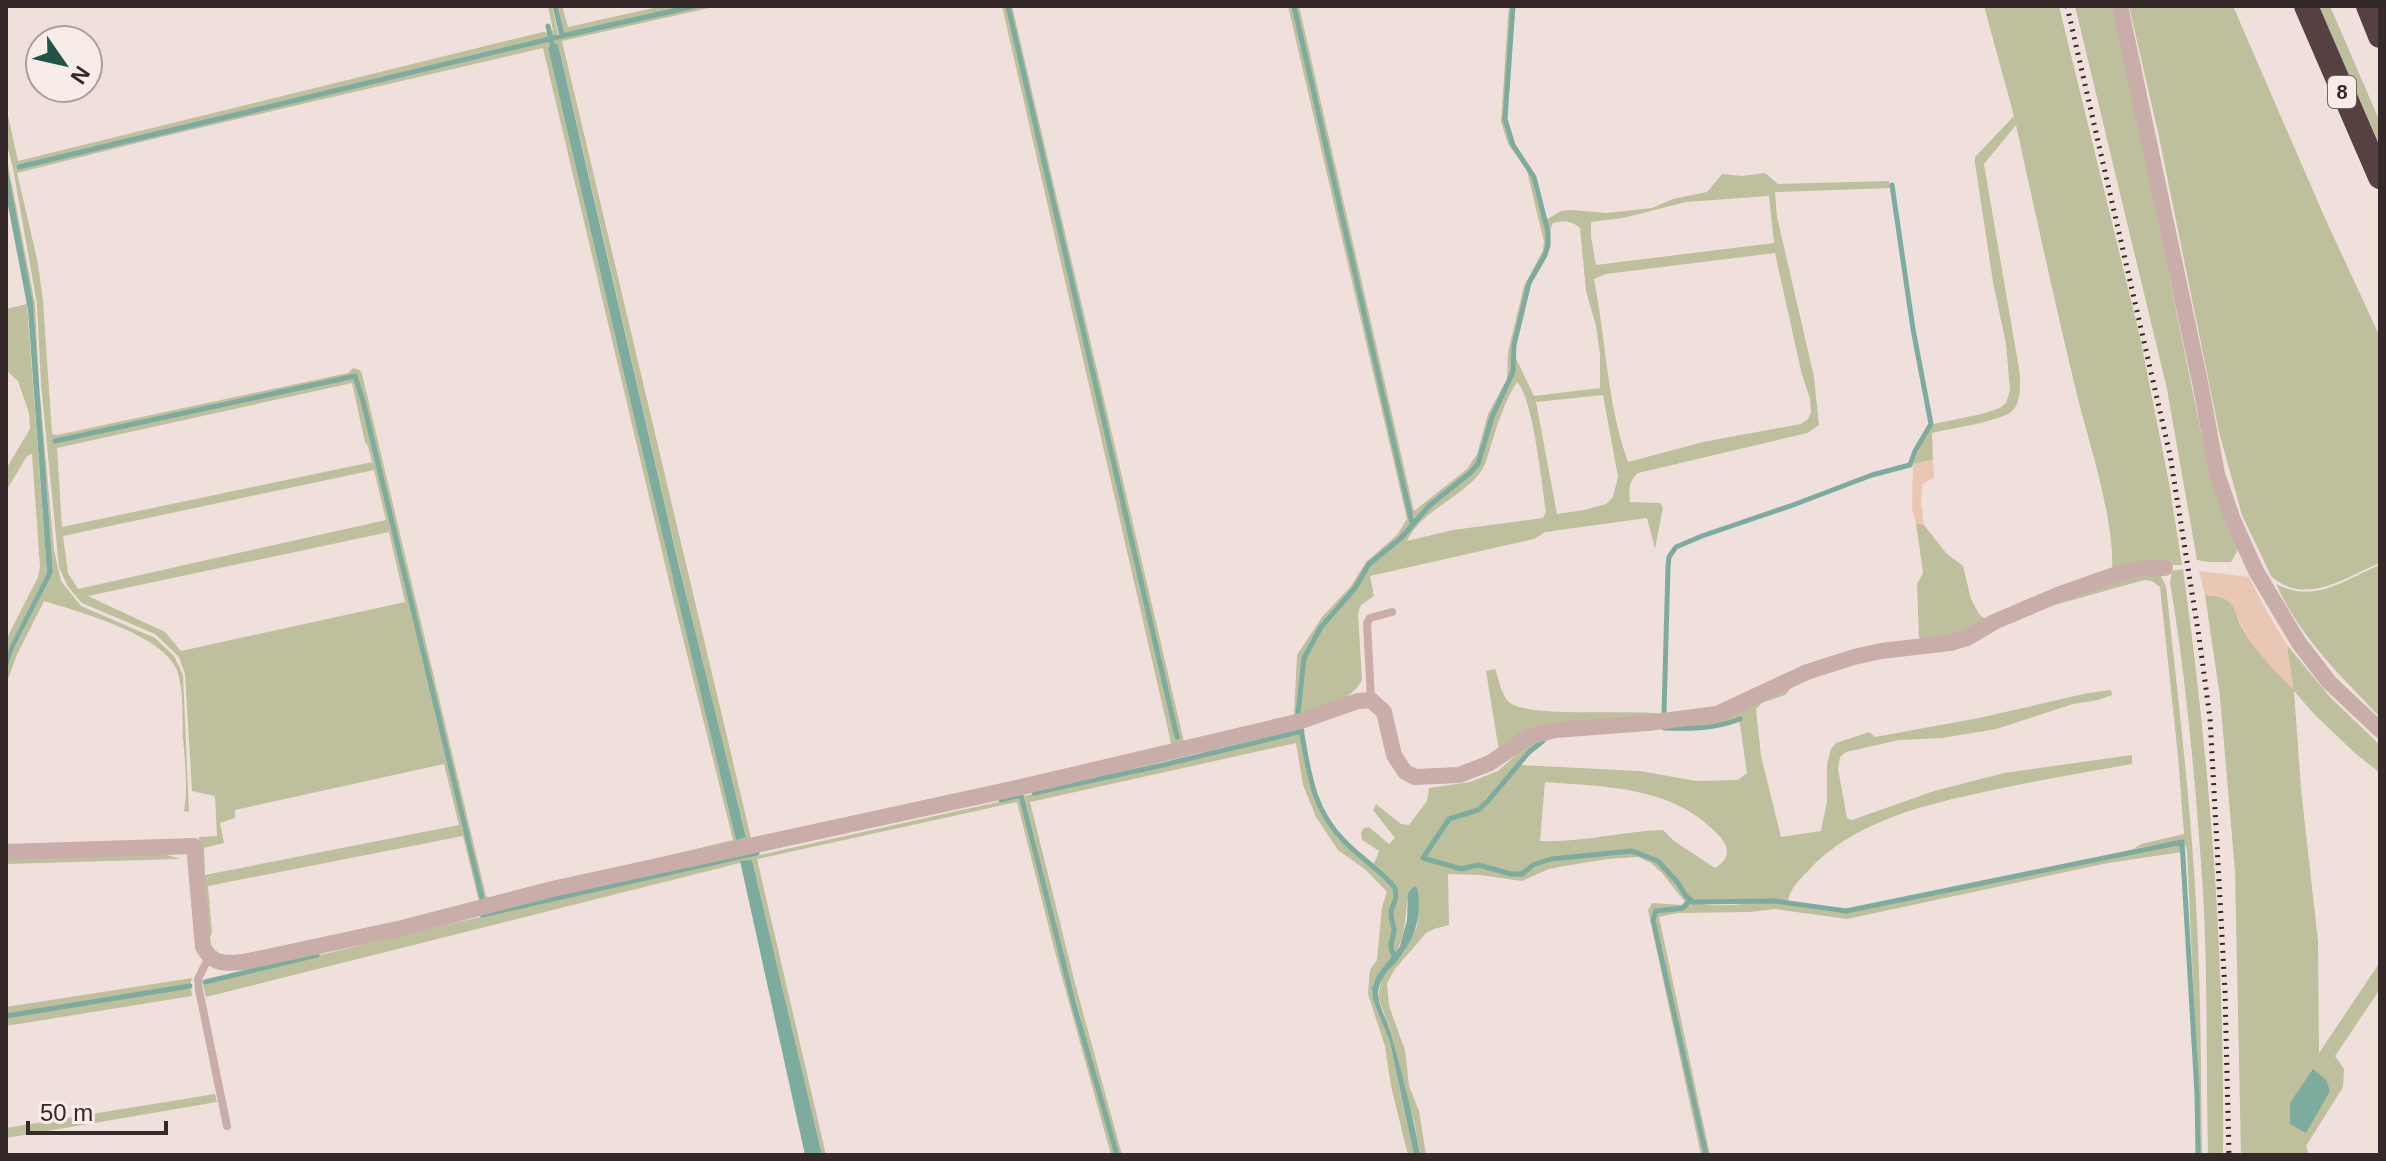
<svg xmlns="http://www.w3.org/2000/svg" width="2386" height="1161" font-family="Helvetica,sans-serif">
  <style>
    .green { fill: #bebf9d; fill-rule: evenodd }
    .sand { fill: #eac7b4 }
    .water { fill: #7dac9f }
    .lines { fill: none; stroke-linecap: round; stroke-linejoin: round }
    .stream { stroke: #7dac9f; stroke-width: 5 }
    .service { stroke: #c8ada9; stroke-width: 8 }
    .minor { stroke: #c8ada9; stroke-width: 16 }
    .motorway { stroke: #564040; stroke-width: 24 }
    .rail { stroke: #352828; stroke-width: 5; stroke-dasharray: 2 6; stroke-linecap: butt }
    .labels { text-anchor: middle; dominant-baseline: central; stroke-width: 8; stroke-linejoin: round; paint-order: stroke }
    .shield { fill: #f8ece8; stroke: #706362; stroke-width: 2 }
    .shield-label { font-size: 20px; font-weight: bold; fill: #352828 }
  </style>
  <rect width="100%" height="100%" fill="#f0e0dc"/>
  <path class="green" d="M548 6H552L559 38 702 6H718L562 41 751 838 1167 747 1171 743 1002 6H1006L1175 737 1177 738 1009 6H1012L1184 742 1294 715 1297 655 1322 617 1351 586 1366 562 1397 535 1407 519 1288 6H1293L1411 523 1399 538 1368 564 1354 587 1320 626 1305 651 1299 686 1297 717 1178 747 742 843 252 958 229 959 231 956 324 939 479 902 463 836 208 886 212 933 207 943 199 837 217 836 215 796 192 791 185 674 179 657 155 634 82 603 68 587 59 567 41 384 37 304 13 168 6 142V107L18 161 543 32 550 33 553 30ZM548 39 547 41 19 167 510 47ZM552 44H558C621 308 678 574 746 836L736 839 635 421 548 48ZM543 48 672 594 733 840 490 898 486 896 362 374 360 370 353 368 348 373 57 435 52 434 43 300 37 259 17 173 161 137ZM355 374 364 400 483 899 447 760 361 401 354 377 55 443 54 441ZM352 383 365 442 368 446 372 462 62 527 57 448ZM374 470 386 520 78 589 68 573 63 536ZM389 532 405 602 181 651 165 632 88 596ZM444 764 459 825 205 875 204 848 224 843 220 823 235 818V810Z
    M557 6H562L568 27 662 6H687L563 34Z
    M1295 6H1299L1414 511 1467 469 1477 454 1488 414 1507 379 1508 352 1524 286 1543 250 1544 242 1527 171 1508 144 1501 122 1508 17 1509 6H1511L1503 119 1512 145 1529 168 1533 177 1546 232 1547 245 1528 282 1513 345 1512 372 1491 417 1477 463 1413 521Z
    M1984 6H2059L2140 337 2169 483 2182 565H2160L2112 572C2115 522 2091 449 2078 399 2056 308 2036 216 2016 125L1984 164 2020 375C2020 386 2021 405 2011 412 2000 421 1949 429 1932 433L1933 460 1913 464 1921 443 1933 424 1982 414 2000 408 2006 403 2010 390 2006 344 1993 282 1975 163V157L2014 116Z
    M2075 6H2114L2203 442 2238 550 2231 562H2209L2197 560 2167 389Z
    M2129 6H2233L2324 216 2380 337V563C2345 577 2306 607 2271 576L2242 515 2219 432 2159 137Z
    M2319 6H2330L2380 122V146Z
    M6 154 35 304 39 385 54 550 61 581 81 606 155 638 174 656 183 675 189 812 184 811C188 787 185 762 183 738 182 716 184 691 177 670 162 634 79 612 44 601L17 655 6 684V671L15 646 53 573 33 302 6 170Z
    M1765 173 1778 184 1889 181 1890 188 1775 192 1777 217 1814 377 1819 425 1807 433 1638 473C1628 482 1629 490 1630 502L1660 503 1663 507 1655 549 1647 518 1545 532 1534 539 1370 576 1374 596 1361 605 1358 614 1362 680C1350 703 1323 707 1300 716L1299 704 1305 659 1322 628 1356 589 1370 565 1401 540 1430 508 1472 473 1480 464 1493 418 1515 372 1514 354 1534 396 1600 388V354L1596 326 1586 291 1580 228C1573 221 1563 220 1553 223L1549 232 1546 220 1561 211 1571 210 1607 213 1652 208 1673 199 1707 192 1722 174 1742 176ZM1769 196 1774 243 1596 265 1591 237V222L1623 218 1686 202ZM1775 253 1801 371 1810 399 1811 413 1808 419 1801 424 1703 442 1628 462C1607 404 1606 340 1594 279L1606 274ZM1517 382C1533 397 1542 486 1546 512L1543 518 1453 530 1407 541C1421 511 1459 499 1479 474 1487 464 1489 450 1493 439 1499 419 1506 399 1517 382ZM1603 395 1618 477 1613 497 1606 504 1584 510 1557 514 1536 402Z
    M27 304 47 573 6 657 7 638 38 577 40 567 32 454 27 456 6 491V469L30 429 29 413 18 381 6 370V309Z
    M1916 523 1924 525 1946 553 1963 566 1971 599 1979 614 1987 621 1975 628 1925 644 1919 637 1917 584 1923 573Z
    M2380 565V717C2341 676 2300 637 2276 584 2317 604 2343 580 2380 565Z
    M2183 569C2210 763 2225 959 2223 1155H2208C2206 1067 2208 979 2203 892 2196 789 2187 684 2170 582L2172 571Z
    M2160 575 2166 586C2178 698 2192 811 2197 924 2201 1001 2201 1078 2202 1155H2199L2196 1122 2198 1093 2187 850 2183 840 2133 849 2141 844 2184 834 2178 756 2160 587 2152 581 2144 580 2051 606 2114 579Z
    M2205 595C2216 596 2227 596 2233 606 2237 611 2237 618 2240 624 2253 648 2273 669 2293 688L2287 645 2330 697 2380 745V773L2356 754 2314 714 2294 691 2301 789 2318 941 2319 1053 2380 962V989L2335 1056 2344 1069 2343 1087 2306 1146 2309 1155H2241L2235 871 2220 697Z
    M1495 669C1499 679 1501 696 1510 703 1531 718 1632 709 1663 714L1603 725 1499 751 1486 671Z
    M1798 680 1785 695 1762 703 1756 709 1761 756 1781 837 1821 831 1827 801V764L1831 749 1836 743 1869 732 1875 737 1979 718 2088 693 2111 690 2112 695 2098 700 2073 704 1996 729 1942 738 1899 740 1846 752 1840 757 1838 769 1847 818 1852 820 1934 791 2004 773 2132 755V764C2084 772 2036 781 1988 791 1924 805 1853 821 1807 872 1799 880 1789 890 1788 902L1775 900H1694L1687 895 1679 882 1658 860 1632 849 1551 858 1532 864 1521 873H1511L1478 864 1461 867 1425 857 1450 820 1478 811 1499 791 1520 765 1640 771 1696 781 1738 780 1747 773 1739 718C1708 730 1692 726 1660 728 1625 731 1590 734 1555 737L1533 746 1487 800 1477 809 1449 818 1423 859 1461 870 1477 866 1511 875H1522L1534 866 1551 860 1632 852 1657 862 1689 900 1679 908 1656 910 1652 920 1704 1155H1701L1648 910 1652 903 1682 905 1685 902 1662 873 1651 863 1638 857 1608 859 1564 866 1549 869 1522 881 1480 875 1448 874 1449 925 1434 929 1426 933 1395 969 1387 983 1389 1006 1405 1050 1409 1086 1419 1111 1426 1155H1420L1414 1121 1404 1089 1390 1029 1378 997 1382 978 1405 951 1417 926 1419 908 1417 887 1414 886C1401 901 1411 932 1394 954L1390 948 1395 930 1392 916 1397 898V889L1373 866 1379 851 1362 840 1361 833 1364 828 1369 827 1389 844 1395 838 1373 810 1376 804 1401 824 1409 825 1427 801 1429 788 1470 782 1498 771 1528 744 1543 736 1626 729 1713 719ZM1545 782C1608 787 1676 786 1721 838 1731 850 1728 860 1715 868L1674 841 1663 830C1622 831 1582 843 1540 841Z
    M1299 734 1302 741 1308 778 1321 812 1344 843 1395 890V899L1390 910 1392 931 1389 946 1392 956 1377 975 1372 988 1373 1000 1390 1042 1414 1155H1408L1391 1086 1385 1046 1368 994 1370 970 1377 960 1382 907 1387 892 1366 870 1338 850 1316 817 1303 785 1296 743 1030 802 1076 987 1122 1155H1118L1065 961 1024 796Z
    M1020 797 1061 960 1115 1155H1111L1055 952 1017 802 757 859 826 1155H822L752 860 206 997 203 985 207 982 458 922Z
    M2181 843 2182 852 2108 863 1847 919 1775 909 1750 912 1677 913 1659 917 1710 1155H1707L1659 944 1654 920 1657 912 1684 910 1691 902C1716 909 1746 902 1772 903 1796 903 1821 911 1846 913Z
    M158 852 180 859 6 864V859Z
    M192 978 190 985 6 1014V1007Z
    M191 988 192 996 6 1026V1017Z
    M215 1094 217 1102 6 1138V1128Z"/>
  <path class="sand" d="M1933 460 1934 478 1922 484 1921 502 1924 525 1916 523 1912 509 1913 464Z
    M2199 571 2249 577 2266 610 2287 645 2293 689C2273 670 2254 649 2241 624 2235 614 2235 604 2224 598 2219 595 2211 596 2205 595Z"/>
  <path class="water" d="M552 44H558L679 566 746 837 736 840 635 421 548 48Z
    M8 172 33 302 53 573 15 646 6 671V657L11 644 47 573 28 310 6 195Z
    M752 860 822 1155H805L740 861Z
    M1414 886 1417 887C1423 915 1415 939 1397 961 1388 971 1379 979 1378 993 1378 1006 1388 1021 1391 1034 1402 1074 1413 1114 1420 1155H1414L1390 1042 1373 1000 1372 988 1377 975 1400 946 1407 920 1408 893Z
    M2313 1069 2326 1080 2330 1091 2306 1133 2290 1124V1103Z"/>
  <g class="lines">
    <path class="stream" d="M555 6 562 36
      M1008 6 1177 737
      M1294 6 1412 523
      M548 26 553 48
      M19 167 562 36 695 6
      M55 441 355 376 363 401 482 898
      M1664 712 1668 567 1669 557 1676 547 1702 536 1793 505 1872 475 1910 465 1915 451 1931 424 1913 329 1892 185
      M1298 714 1304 658 1321 627 1355 588 1369 564 1400 539 1429 506 1471 472 1478 464 1492 417 1513 372 1514 345 1529 283 1545 255 1548 245V232L1534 177 1513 145 1505 119 1513 6
      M1664 728C1692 729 1714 729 1740 719
      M1301 729C1309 773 1312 809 1345 842 1361 858 1381 871 1395 888 1397 898 1395 900 1392 908 1389 916 1393 922 1394 929 1394 942 1387 942 1394 956
      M1543 741 1529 752 1488 801 1478 810 1449 819 1423 858 1461 869 1478 865 1511 874H1522L1533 865 1551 859 1632 851 1658 861 1678 883 1686 896 1693 902 1775 901 1846 911 2182 842 2197 1093 2198 1155
      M1034 793 1163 765 1302 731
      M1001 800 1021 795 1074 1005 1117 1155
      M1690 900 1683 908 1656 911 1653 920 1706 1155
      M482 915 757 853
      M205 982 317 955
      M6 1016 190 986"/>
    <path class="service" d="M1371 700 1367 623 1370 618 1392 612
      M209 957 198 979 199 990 227 1126"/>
    <path class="minor" d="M2120 6 2201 387 2217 474 2233 520 2256 571 2299 643 2329 682 2380 730
      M6 852 194 846 203 947C214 966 224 963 245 962L402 928 552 889 1013 789 1301 721 1358 701 1371 700 1384 712 1394 755 1405 772 1415 777 1459 775 1490 763 1528 737 1555 730 1648 723 1717 714 1807 672 1854 657 1881 651 1950 643 1967 638 1994 622 2060 594 2114 575 2138 569 2165 568"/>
    <path class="motorway" d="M2306 6 2380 177
      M2368 6 2380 36"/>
    <path class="rail" d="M2067 6 2170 455 2199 637 2210 718 2225 991 2229 1155"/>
  </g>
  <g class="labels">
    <rect class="shield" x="2328" y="76" width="28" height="32" rx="6"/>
    <g class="shield-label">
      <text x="2342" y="92">8</text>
    </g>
  </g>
  <rect width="2386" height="1161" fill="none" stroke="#352828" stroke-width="16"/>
  <g transform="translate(64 64) rotate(124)"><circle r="38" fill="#f8ece8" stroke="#aa9e9b" stroke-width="2"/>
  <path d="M0-6L14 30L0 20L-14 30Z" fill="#205448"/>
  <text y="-12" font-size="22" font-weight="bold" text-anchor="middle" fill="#352828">N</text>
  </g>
  <path d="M28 1121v12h138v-12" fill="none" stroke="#352828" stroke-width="4"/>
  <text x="40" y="1121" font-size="24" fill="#352828" stroke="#f8ece8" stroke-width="6" paint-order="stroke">50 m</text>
</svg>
